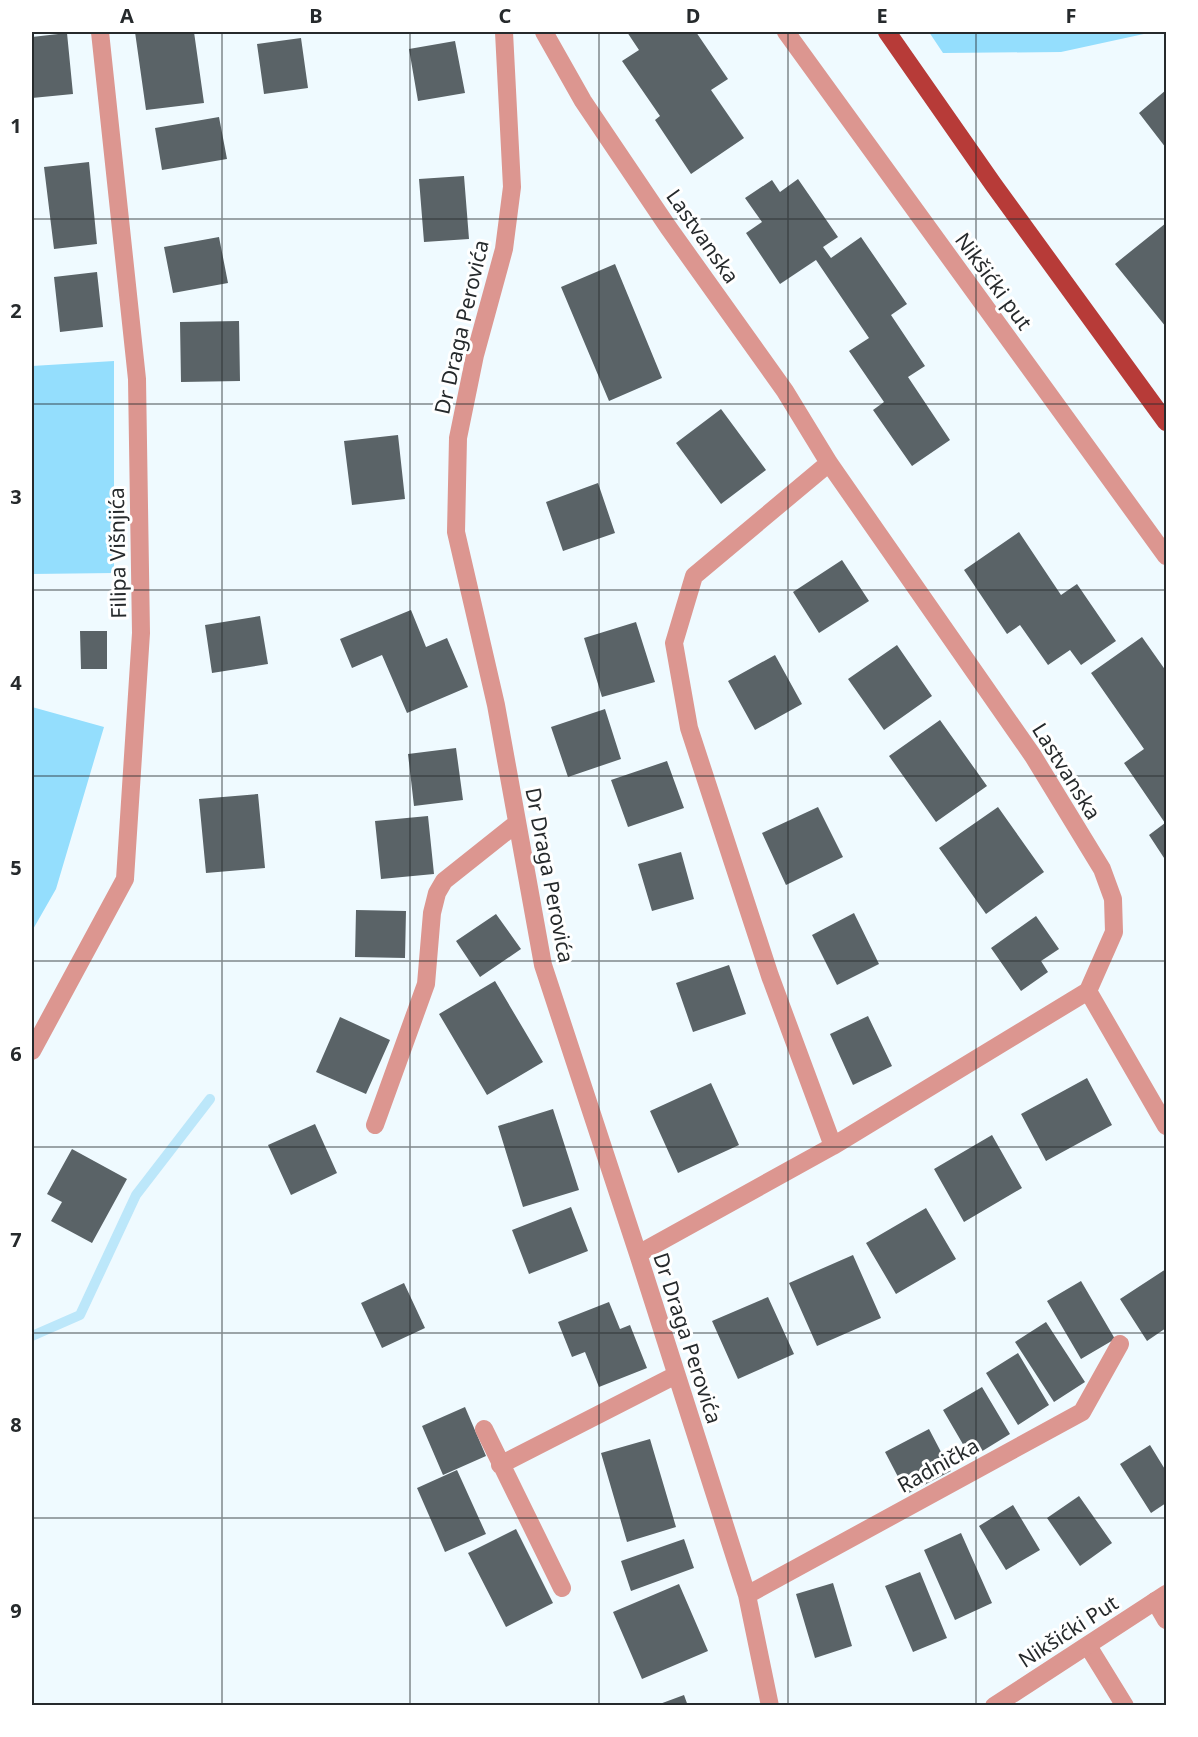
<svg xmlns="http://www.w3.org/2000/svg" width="1198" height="1737" font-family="'Noto Sans',sans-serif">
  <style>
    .green { fill: #94defd }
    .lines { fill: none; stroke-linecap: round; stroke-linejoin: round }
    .stream { stroke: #bce7fa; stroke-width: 10 }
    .building { fill: #5a6367 }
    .lane { stroke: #dc9690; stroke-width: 18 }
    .street { stroke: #dc9690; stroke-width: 18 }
    .primary { stroke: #b73b38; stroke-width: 18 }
    .grid { fill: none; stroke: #262a2c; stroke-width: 1.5; stroke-opacity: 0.55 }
    .labels { text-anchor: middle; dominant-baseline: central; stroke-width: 6; stroke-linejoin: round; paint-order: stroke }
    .street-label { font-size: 21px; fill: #262a2c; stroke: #fff }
    .neatline { fill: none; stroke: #262a2c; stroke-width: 2 }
    .grid-label { font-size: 20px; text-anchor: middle; font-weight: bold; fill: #262a2c }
  </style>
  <rect width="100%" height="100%" fill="#effaff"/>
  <path class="green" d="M929 32H1153L1061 52 943 53Z
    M114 361V573L32 574V366Z
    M32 707 104 727 56 889 32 931Z"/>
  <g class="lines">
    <path class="stream" d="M32 1336 80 1315 136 1195 210 1099"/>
  </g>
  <path class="building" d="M135 32H194L204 103 146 110Z
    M627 32H696L728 79 711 90 744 138 691 174 655 120 660 116 622 61 639 50Z
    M67 33 73 94 32 98V37Z
    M301 38 308 88 264 94 257 44Z
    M455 41 465 93 418 101 409 49Z
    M1166 90V148L1139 113Z
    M219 117 227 159 162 170 155 128Z
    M89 162 97 244 54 249 44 167Z
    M464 176 469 239 424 242 419 179Z
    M798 179 838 237 823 247 831 258 861 237 907 304 891 315 925 366 908 377 950 440 912 466 873 410 884 402 849 351 869 338 816 260 780 284 746 233 762 222 745 198 772 180 780 192Z
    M1166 223V327L1115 264Z
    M219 237 228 283 173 293 164 247Z
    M615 264 662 378 609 401 561 287Z
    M97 272 103 327 60 332 54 277Z
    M239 321 240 381 181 382 180 322Z
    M721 409 766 470 721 504 676 443Z
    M398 435 405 499 352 505 344 441Z
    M598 483 615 533 563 551 546 502Z
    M1019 532 1061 595 1077 584 1116 641 1081 665 1070 650 1048 665 1020 625 1007 634 964 570Z
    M842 560 869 601 819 633 793 592Z
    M411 610 426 647 447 638 468 687 407 713 382 655 352 668 340 639Z
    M260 616 268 664 212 673 205 625Z
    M636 622 655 682 602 697 584 638Z
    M80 631H107V669H81Z
    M1142 637 1166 671V861L1149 835 1165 823 1124 763 1144 749 1091 673Z
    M897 645 932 696 884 730 848 679Z
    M775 655 802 704 755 730 728 681Z
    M605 709 621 759 568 777 551 727Z
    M940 720 987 786 936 822 889 756Z
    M456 748 463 800 414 806 408 754Z
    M667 761 684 808 628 827 611 780Z
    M258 794 265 868 206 873 199 799Z
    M818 807 843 857 786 885 762 833Z
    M998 807 1044 872 986 914 939 848Z
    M428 816 434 874 381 879 375 821Z
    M681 852 694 899 652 911 638 864Z
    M356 910 406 911 405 958 355 957Z
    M854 913 879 964 837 985 812 935Z
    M496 914 521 949 480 977 456 941Z
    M1036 916 1059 949 1041 961 1048 972 1021 991 991 948Z
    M729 965 746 1014 693 1032 676 983Z
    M495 981 543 1062 487 1095 439 1014Z
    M868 1016 892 1066 853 1085 830 1034Z
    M340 1017 390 1040 366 1094 316 1072Z
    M1087 1078 1112 1125 1046 1161 1021 1114Z
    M711 1083 739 1145 678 1173 650 1111Z
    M553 1109 579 1190 523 1207 498 1126Z
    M315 1124 337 1173 291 1195 268 1145Z
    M992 1135 1022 1188 964 1222 934 1169Z
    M72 1149 127 1179 92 1243 51 1221 62 1202 47 1194Z
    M571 1207 588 1251 529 1274 512 1230Z
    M926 1208 956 1259 896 1294 866 1243Z
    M853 1255 881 1318 817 1346 789 1283Z
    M1166 1269V1328L1147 1341 1120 1299Z
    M1081 1281 1115 1339 1081 1359 1047 1301Z
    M404 1283 425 1328 382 1348 361 1303Z
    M768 1297 794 1354 738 1379 712 1321Z
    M609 1302 620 1329 630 1325 647 1368 599 1387 585 1352 572 1357 558 1322Z
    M1046 1322 1085 1382 1054 1402 1015 1342Z
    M1018 1353 1049 1405 1018 1425 986 1373Z
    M982 1387 1010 1434 971 1458 943 1410Z
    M465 1407 486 1456 443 1475 422 1426Z
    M929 1429 951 1471 907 1494 885 1452Z
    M650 1439 676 1527 627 1542 601 1453Z
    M1150 1445 1166 1471V1503L1151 1513 1120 1464Z
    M457 1470 486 1534 445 1552 417 1488Z
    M1079 1496 1112 1543 1080 1566 1047 1518Z
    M1013 1505 1040 1550 1006 1570 979 1526Z
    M516 1529 553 1603 506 1627 468 1553Z
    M961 1533 992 1603 955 1620 924 1550Z
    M684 1539 694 1568 631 1591 621 1561Z
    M920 1572 947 1638 913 1652 885 1586Z
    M833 1583 852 1646 815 1658 796 1594Z
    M679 1584 708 1651 642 1679 613 1612Z
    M684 1695 688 1706H658L657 1705Z"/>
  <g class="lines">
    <path class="lane" d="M1155 1601 1166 1620
      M1088 1646 1125 1706"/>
    <path class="street" d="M504 32 512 187 504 249 475 355 458 438 456 532 496 705 543 965 638 1254 747 1595 770 1706
      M544 32 583 101 668 227 785 391 829 463 1033 756 1102 869 1113 899 1114 932 1088 991 1166 1126
      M786 32 1166 556
      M829 463 694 576 674 643 689 728 770 976 833 1146
      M32 1051 125 879 141 633 137 379 100 32
      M375 1125 426 984 432 913 437 893 444 881 517 823
      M638 1254 833 1146 1088 991
      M484 1429 562 1588
      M500 1465 676 1375
      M747 1595 1082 1412 1120 1344
      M994 1706 1166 1594"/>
    <path class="primary" d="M887 32 993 184 1166 422"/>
  </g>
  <path class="grid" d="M222 32V1706M410 32V1706M599 32V1706M788 32V1706M976 32V1706M32 219H1166M32 404H1166M32 590H1166M32 776H1166M32 961H1166M32 1147H1166M32 1333H1166M32 1518H1166"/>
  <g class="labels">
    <g class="street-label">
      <text transform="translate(703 236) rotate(55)">Lastvanska</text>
      <text transform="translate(994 281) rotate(54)">Nikšićki put</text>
      <text transform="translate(461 327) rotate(-77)">Dr Draga Perovića</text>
      <text transform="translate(117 553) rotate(-91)">Filipa Višnjića</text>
      <text transform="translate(1067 771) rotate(58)">Lastvanska</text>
      <text transform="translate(550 875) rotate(79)">Dr Draga Perovića</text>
      <text transform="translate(688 1338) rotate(72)">Dr Draga Perovića</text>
      <text transform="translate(938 1465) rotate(-29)">Radnička</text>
      <text transform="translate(1068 1631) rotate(-33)">Nikšićki Put</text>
    </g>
  </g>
  <rect width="1198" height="1737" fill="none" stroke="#ffffff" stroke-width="66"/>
  <rect x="33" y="33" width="1132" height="1671" class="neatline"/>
  <g class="grid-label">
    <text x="127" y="23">A</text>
    <text x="316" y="23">B</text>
    <text x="505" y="23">C</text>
    <text x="693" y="23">D</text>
    <text x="882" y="23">E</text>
    <text x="1071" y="23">F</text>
    <text x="16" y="133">1</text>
    <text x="16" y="318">2</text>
    <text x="16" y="504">3</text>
    <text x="16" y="690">4</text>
    <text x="16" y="875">5</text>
    <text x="16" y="1061">6</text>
    <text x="16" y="1247">7</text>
    <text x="16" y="1432">8</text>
    <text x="16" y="1618">9</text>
  </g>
</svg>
